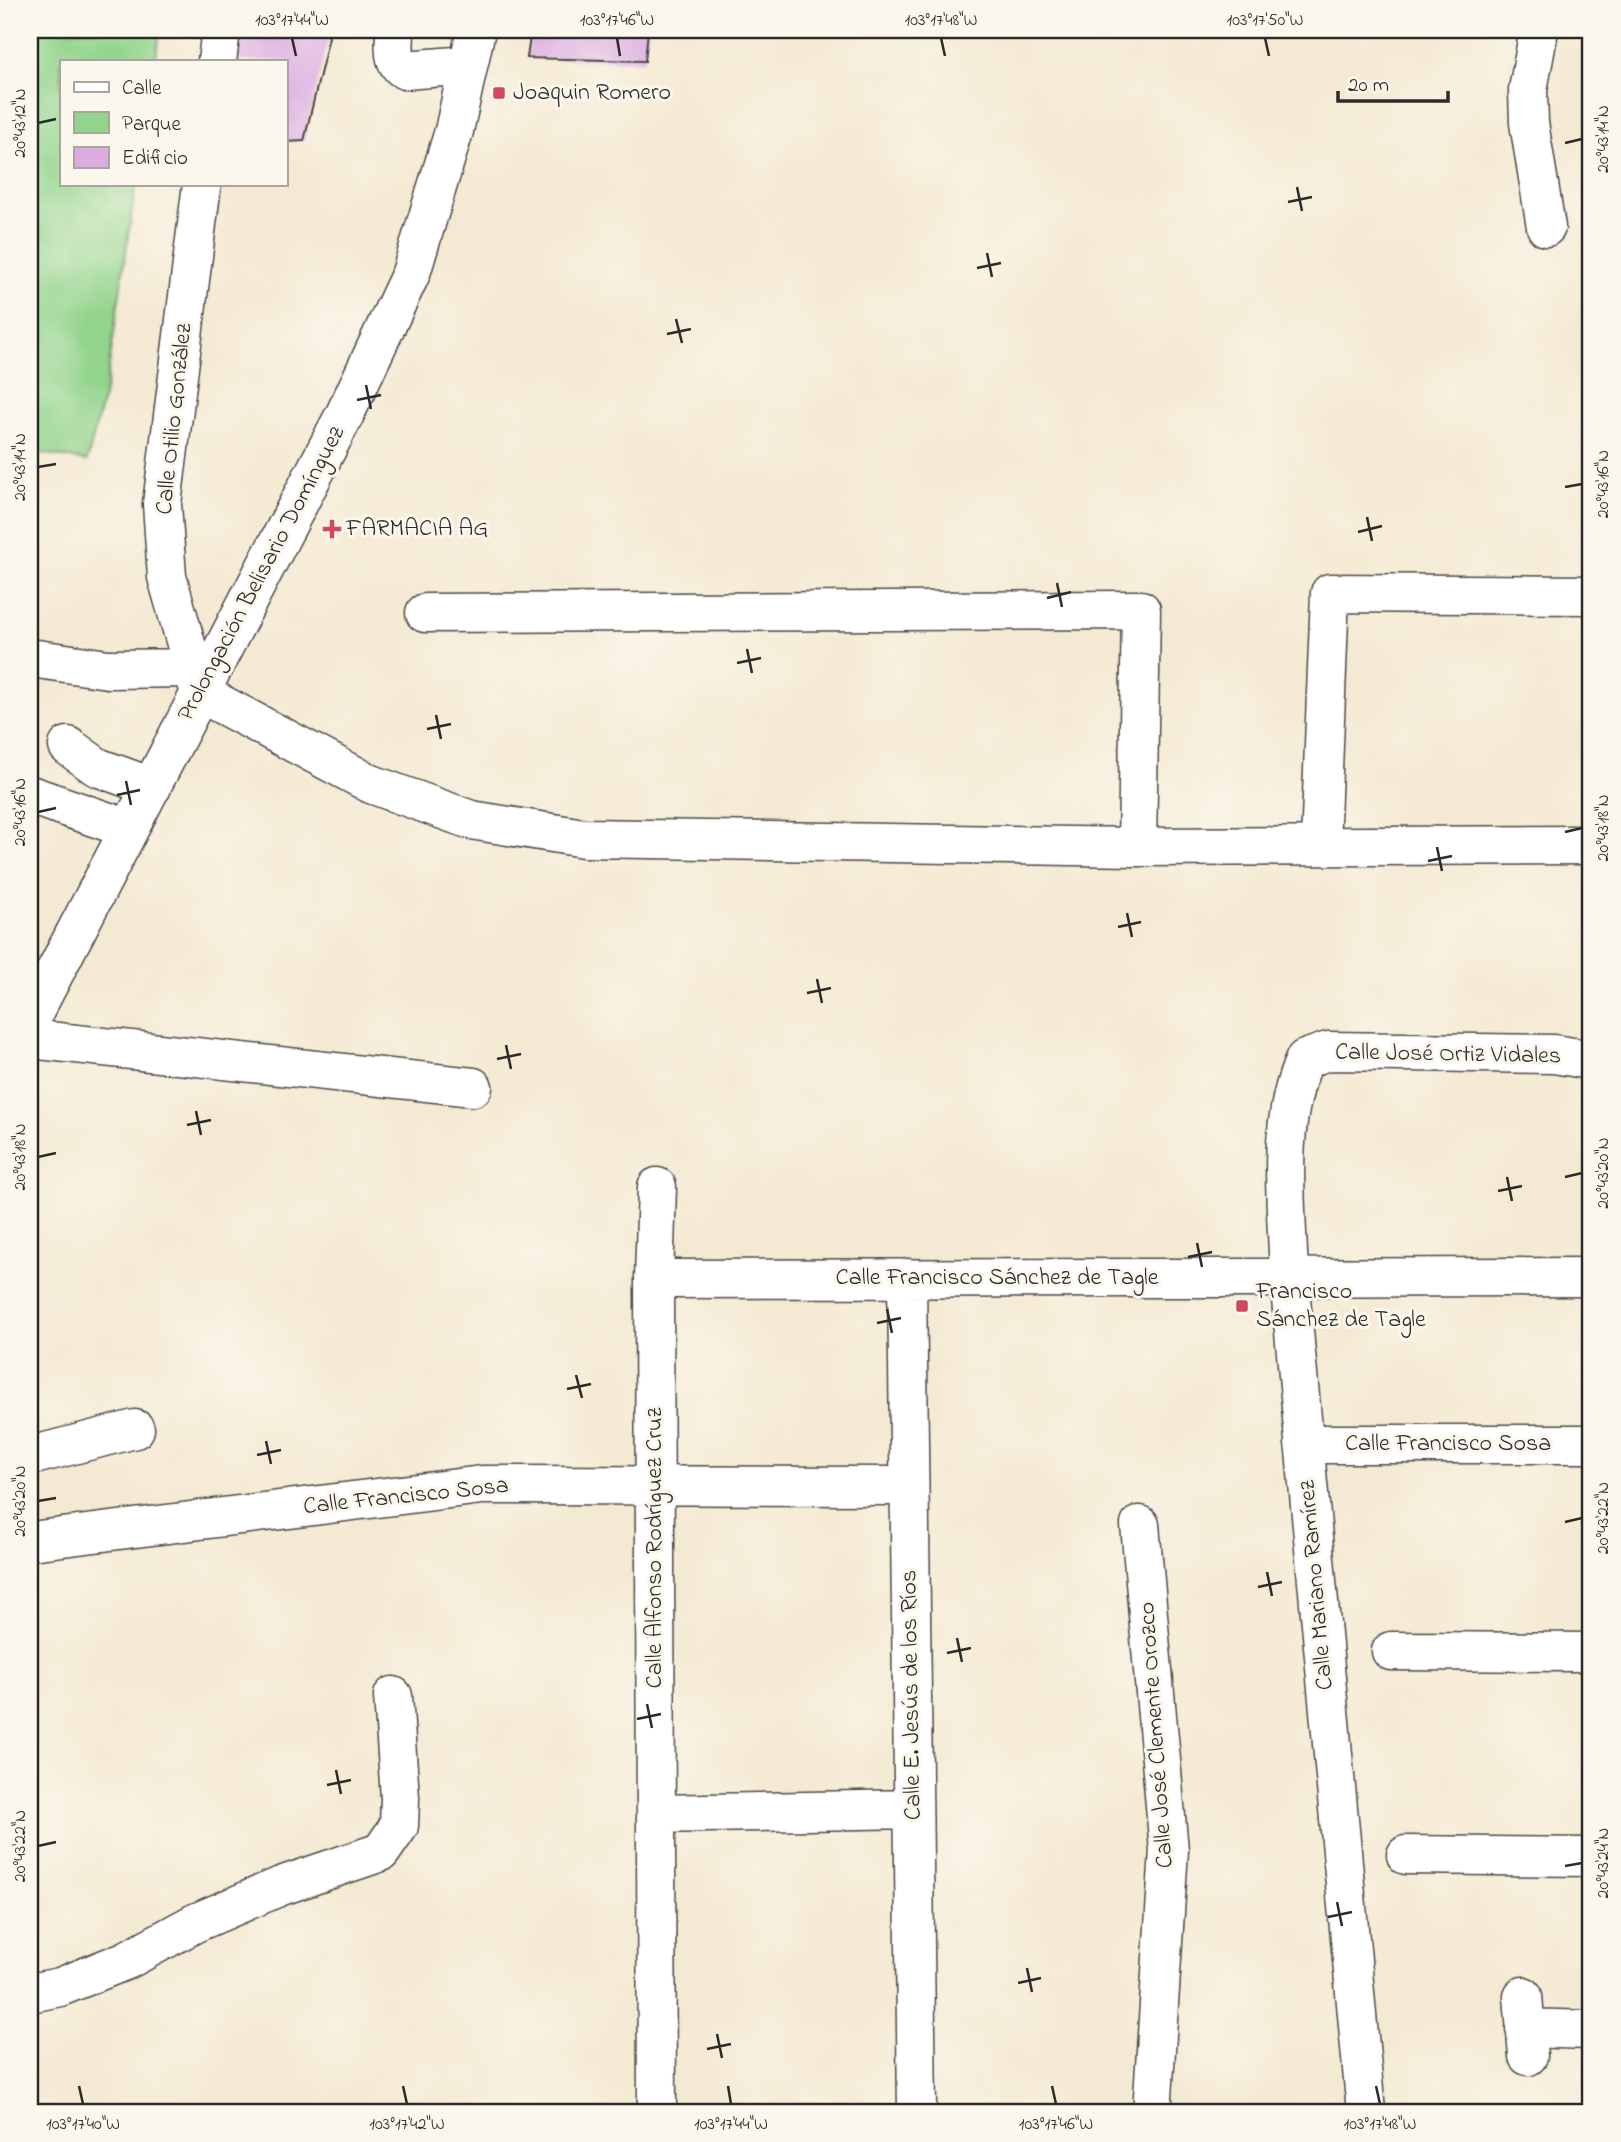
<svg xmlns="http://www.w3.org/2000/svg" width="1621" height="2142" font-family="'Indie Flower',sans-serif">
  <style>
    .green { fill: #92d48c; stroke: #5e805c; stroke-width: 2 }
    .building { fill: #dbabe2 }
    .lines { fill: none; stroke-linecap: round; stroke-linejoin: round }
    .minor-casing { stroke: #494844; stroke-width: 41 }
    .minor { stroke: #fff; stroke-width: 38 }
    .ticks { fill: none; stroke: #2b2b2b; stroke-width: 2.5 }
    .poi-dot { fill: #d1495b; stroke: #fbf7ec; stroke-width: 2.5 }
    .labels { text-anchor: middle; dominant-baseline: central; stroke-width: 6; stroke-linejoin: round; paint-order: stroke }
    .poi-label { font-size: 24px; fill: #2b2b2b; stroke: #fbf7ec; text-anchor: start }
    .street-label { font-size: 24px; fill: #2b2b2b; stroke: #fbf7ec }
    .neatline { fill: none; stroke: #2b2b2b; stroke-width: 2.5 }
    .ticks-label { font-size: 18px; text-anchor: middle; fill: #2b2b2b }
  </style>
  <rect width="100%" height="100%" fill="#fbf7ec"/>
  <filter id="ink" filterUnits="userSpaceOnUse"><feTurbulence type="fractalNoise" baseFrequency=".0143" numOctaves="2"/><feDisplacementMap in="SourceGraphic" scale="14" xChannelSelector="R" yChannelSelector="G"/><feConvolveMatrix kernelMatrix="1 2 1 2 8 2 1 2 1" color-interpolation-filters="sRGB"/></filter>
  <filter id="wash" filterUnits="userSpaceOnUse"><feTurbulence type="fractalNoise" baseFrequency=".00686" numOctaves="4" result="noise"/><feDisplacementMap in="SourceGraphic" scale="28" xChannelSelector="R" yChannelSelector="G"/><feGaussianBlur stdDeviation="1.57" result="paint"/><feColorMatrix in="noise" values="0 0 0 0 0 0 0 0 0 0 0 0 0 0 0 0 0 1.4 0 .05"/><feComposite in="paint" operator="in"/></filter>
  <g filter="url(#wash)">
    <rect width="100%" height="100%" fill="#f4e9d2"/>
    <path class="green" d="M30 30H160L155 61H61V184H136L106 386 87 461 30 451Z"/>
    <g id="blocks">
      <path class="building" d="M227 30H324L329 37 304 141 285 142V61H223Z
        M531 30H648L645 61 527 58Z"/>
    </g>
  </g>
  <g filter="url(#ink)">
    <use href="#blocks" fill-opacity="0" stroke="#494844" stroke-width="2"/>
    <g class="lines">
      <g class="minor-casing">
        <path id="minor" d="M395 30C395 44 391 62 405 70L468 65
          M1539 30 1528 90 1529 123 1546 227
          M217 61 221 30
          M202 184 162 504 167 577 200 693 371 784 471 820 584 838 1137 847 1591 845
          M425 613 1141 610 1137 847
          M30 658 108 669 193 668
          M68 746 97 767 152 787
          M30 795 129 829
          M1320 846 1330 593 1591 595
          M30 1020 345 414 411 273 454 131 476 30
          M30 1039 473 1087
          M907 1278 917 2112
          M654 1279 1591 1277
          M1304 1444H1591
          M30 1456 135 1429
          M1140 1525 1169 1850 1152 2112
          M30 1541 482 1485 909 1486
          M1391 1651 1591 1652
          M656 1814 913 1809
          M1406 1855 1591 1857
          M30 1993 60 1987 127 1960 195 1923 281 1886 381 1852 399 1826 400 1798 393 1696
          M1523 1996 1528 2056
          M1525 2028 1591 2030
          M657 2112 654 1279 657 1187
          M1366 2112 1289 1277C1287 1205 1275 1126 1305 1059L1328 1051 1554 1054 1591 1060"/>
      </g>
      <use href="#minor" class="minor"/>
    </g>
  </g>
  <path class="ticks" d="M292 38 296 56M617 38 620 56M941 38 945 56M1265 38 1269 56M38 123 56 119M1565 143 1582 139M1297 187 1302 211M1288 202 1312 197M987 253 992 277M977 268 1001 263M676 319 682 343M667 334 691 329M366 385 371 409M357 400 381 395M38 467 56 464M1565 487 1582 484M1367 517 1372 541M1358 532 1382 526M1057 583 1062 607M1047 598 1071 592M747 649 752 673M737 663 761 658M436 715 441 739M427 729 451 724M126 781 131 805M117 795 140 790M38 812 56 808M1565 832 1582 828M1437 847 1442 871M1428 861 1452 856M1127 913 1132 937M1118 927 1141 922M817 979 822 1003M807 993 831 988M506 1045 511 1069M497 1059 521 1054M196 1111 201 1135M187 1125 211 1120M38 1157 56 1153M1507 1177 1512 1201M1565 1177 1582 1173M1498 1191 1522 1186M1197 1243 1202 1267M1188 1257 1212 1252M887 1309 892 1333M877 1323 901 1318M576 1375 582 1398M567 1389 591 1384M266 1441 271 1464M257 1455 281 1450M38 1501 56 1498M1565 1522 1582 1518M1267 1572 1272 1596M1258 1587 1282 1582M957 1638 962 1662M947 1653 971 1648M647 1704 652 1728M637 1719 661 1714M336 1770 341 1794M327 1785 351 1780M38 1846 56 1842M1565 1866 1582 1863M1337 1902 1342 1926M1328 1917 1352 1912M1027 1968 1032 1992M1018 1983 1041 1978M717 2034 722 2058M707 2049 731 2044M79 2086 83 2104M403 2086 407 2104M728 2086 731 2104M1052 2086 1056 2104M1376 2086 1380 2104"/>
  <g class="poi-dot">
    <rect x="492" y="86" width="14" height="14" rx="3.5"/>
    <path d="M328.5 518.5h7v7h7v7h-7v7h-7v-7h-7v-7h7z"/>
    <rect x="1235" y="1299" width="14" height="14" rx="3.5"/>
  </g>
  <g class="labels">
    <g class="poi-label">
      <text x="513" y="93">Joaquin Romero</text>
      <text x="346" y="529">FARMACIA AG</text>
      <text x="1256" y="1292">Francisco<tspan x="1256" dy="28">Sánchez de Tagle</tspan></text>
    </g>
    <g class="street-label">
      <text transform="translate(175 419) rotate(-84)">Calle Otilio González</text>
      <text transform="translate(262 574) rotate(-62)">Prolongación Belisario Domínguez</text>
      <text transform="translate(1448 1055) rotate(1)">Calle José Ortiz Vidales</text>
      <text x="997" y="1278">Calle Francisco Sánchez de Tagle</text>
      <text x="1448" y="1444">Calle Francisco Sosa</text>
      <text transform="translate(406 1497) rotate(-6)">Calle Francisco Sosa</text>
      <text transform="translate(655 1548) rotate(-90)">Calle Alfonso Rodríguez Cruz</text>
      <text transform="translate(1317 1585) rotate(-95)">Calle Mariano Ramírez</text>
      <text transform="translate(912 1695) rotate(-91)">Calle E. Jesús de los Ríos</text>
      <text transform="translate(1157 1735) rotate(-94)">Calle José Clemente Orozco</text>
    </g>
  </g>
  <rect width="1621" height="2142" fill="none" stroke="#fbf7ec" stroke-width="77"/>
  <rect x="60" y="60" width="228" height="126" fill="#fbf7ec" stroke="#a8a59f" stroke-width="2"/>
  <rect x="74" y="82" width="35" height="10" fill="#ffffff" stroke="#a8a59f" stroke-width="2"/>
  <text x="122" y="94" font-size="21" fill="#2b2b2b">Calle</text>
  <rect x="74" y="112" width="35" height="21" fill="#92d48c" stroke="#a8a59f" stroke-width="2"/>
  <text x="122" y="130" font-size="21" fill="#2b2b2b">Parque</text>
  <rect x="74" y="147" width="35" height="21" fill="#dbabe2" stroke="#a8a59f" stroke-width="2"/>
  <text x="122" y="164" font-size="21" fill="#2b2b2b">Edificio</text>
  <path d="M1338 91v10h110v-10" fill="none" stroke="#2b2b2b" stroke-width="3.5"/>
  <text x="1348" y="91" font-size="21" fill="#2b2b2b" stroke="#fbf7ec" stroke-width="5" paint-order="stroke">20 m</text>
  <rect x="38" y="38" width="1544" height="2066" class="neatline"/>
  <g class="ticks-label">
    <text x="292" y="25">103°17'44"W</text>
    <text x="617" y="25">103°17'46"W</text>
    <text x="941" y="25">103°17'48"W</text>
    <text x="1265" y="25">103°17'50"W</text>
    <text transform="translate(19 123) rotate(-90)" y="6">20°43'12"N</text>
    <text transform="translate(1602 139) rotate(-90)" y="6">20°43'14"N</text>
    <text transform="translate(19 467) rotate(-90)" y="6">20°43'14"N</text>
    <text transform="translate(1602 484) rotate(-90)" y="6">20°43'16"N</text>
    <text transform="translate(19 812) rotate(-90)" y="6">20°43'16"N</text>
    <text transform="translate(1602 828) rotate(-90)" y="6">20°43'18"N</text>
    <text transform="translate(19 1157) rotate(-90)" y="6">20°43'18"N</text>
    <text transform="translate(1602 1173) rotate(-90)" y="6">20°43'20"N</text>
    <text transform="translate(19 1501) rotate(-90)" y="6">20°43'20"N</text>
    <text transform="translate(1602 1518) rotate(-90)" y="6">20°43'22"N</text>
    <text transform="translate(19 1846) rotate(-90)" y="6">20°43'22"N</text>
    <text transform="translate(1602 1863) rotate(-90)" y="6">20°43'24"N</text>
    <text x="83" y="2129">103°17'40"W</text>
    <text x="407" y="2129">103°17'42"W</text>
    <text x="731" y="2129">103°17'44"W</text>
    <text x="1056" y="2129">103°17'46"W</text>
    <text x="1380" y="2129">103°17'48"W</text>
  </g>
</svg>
